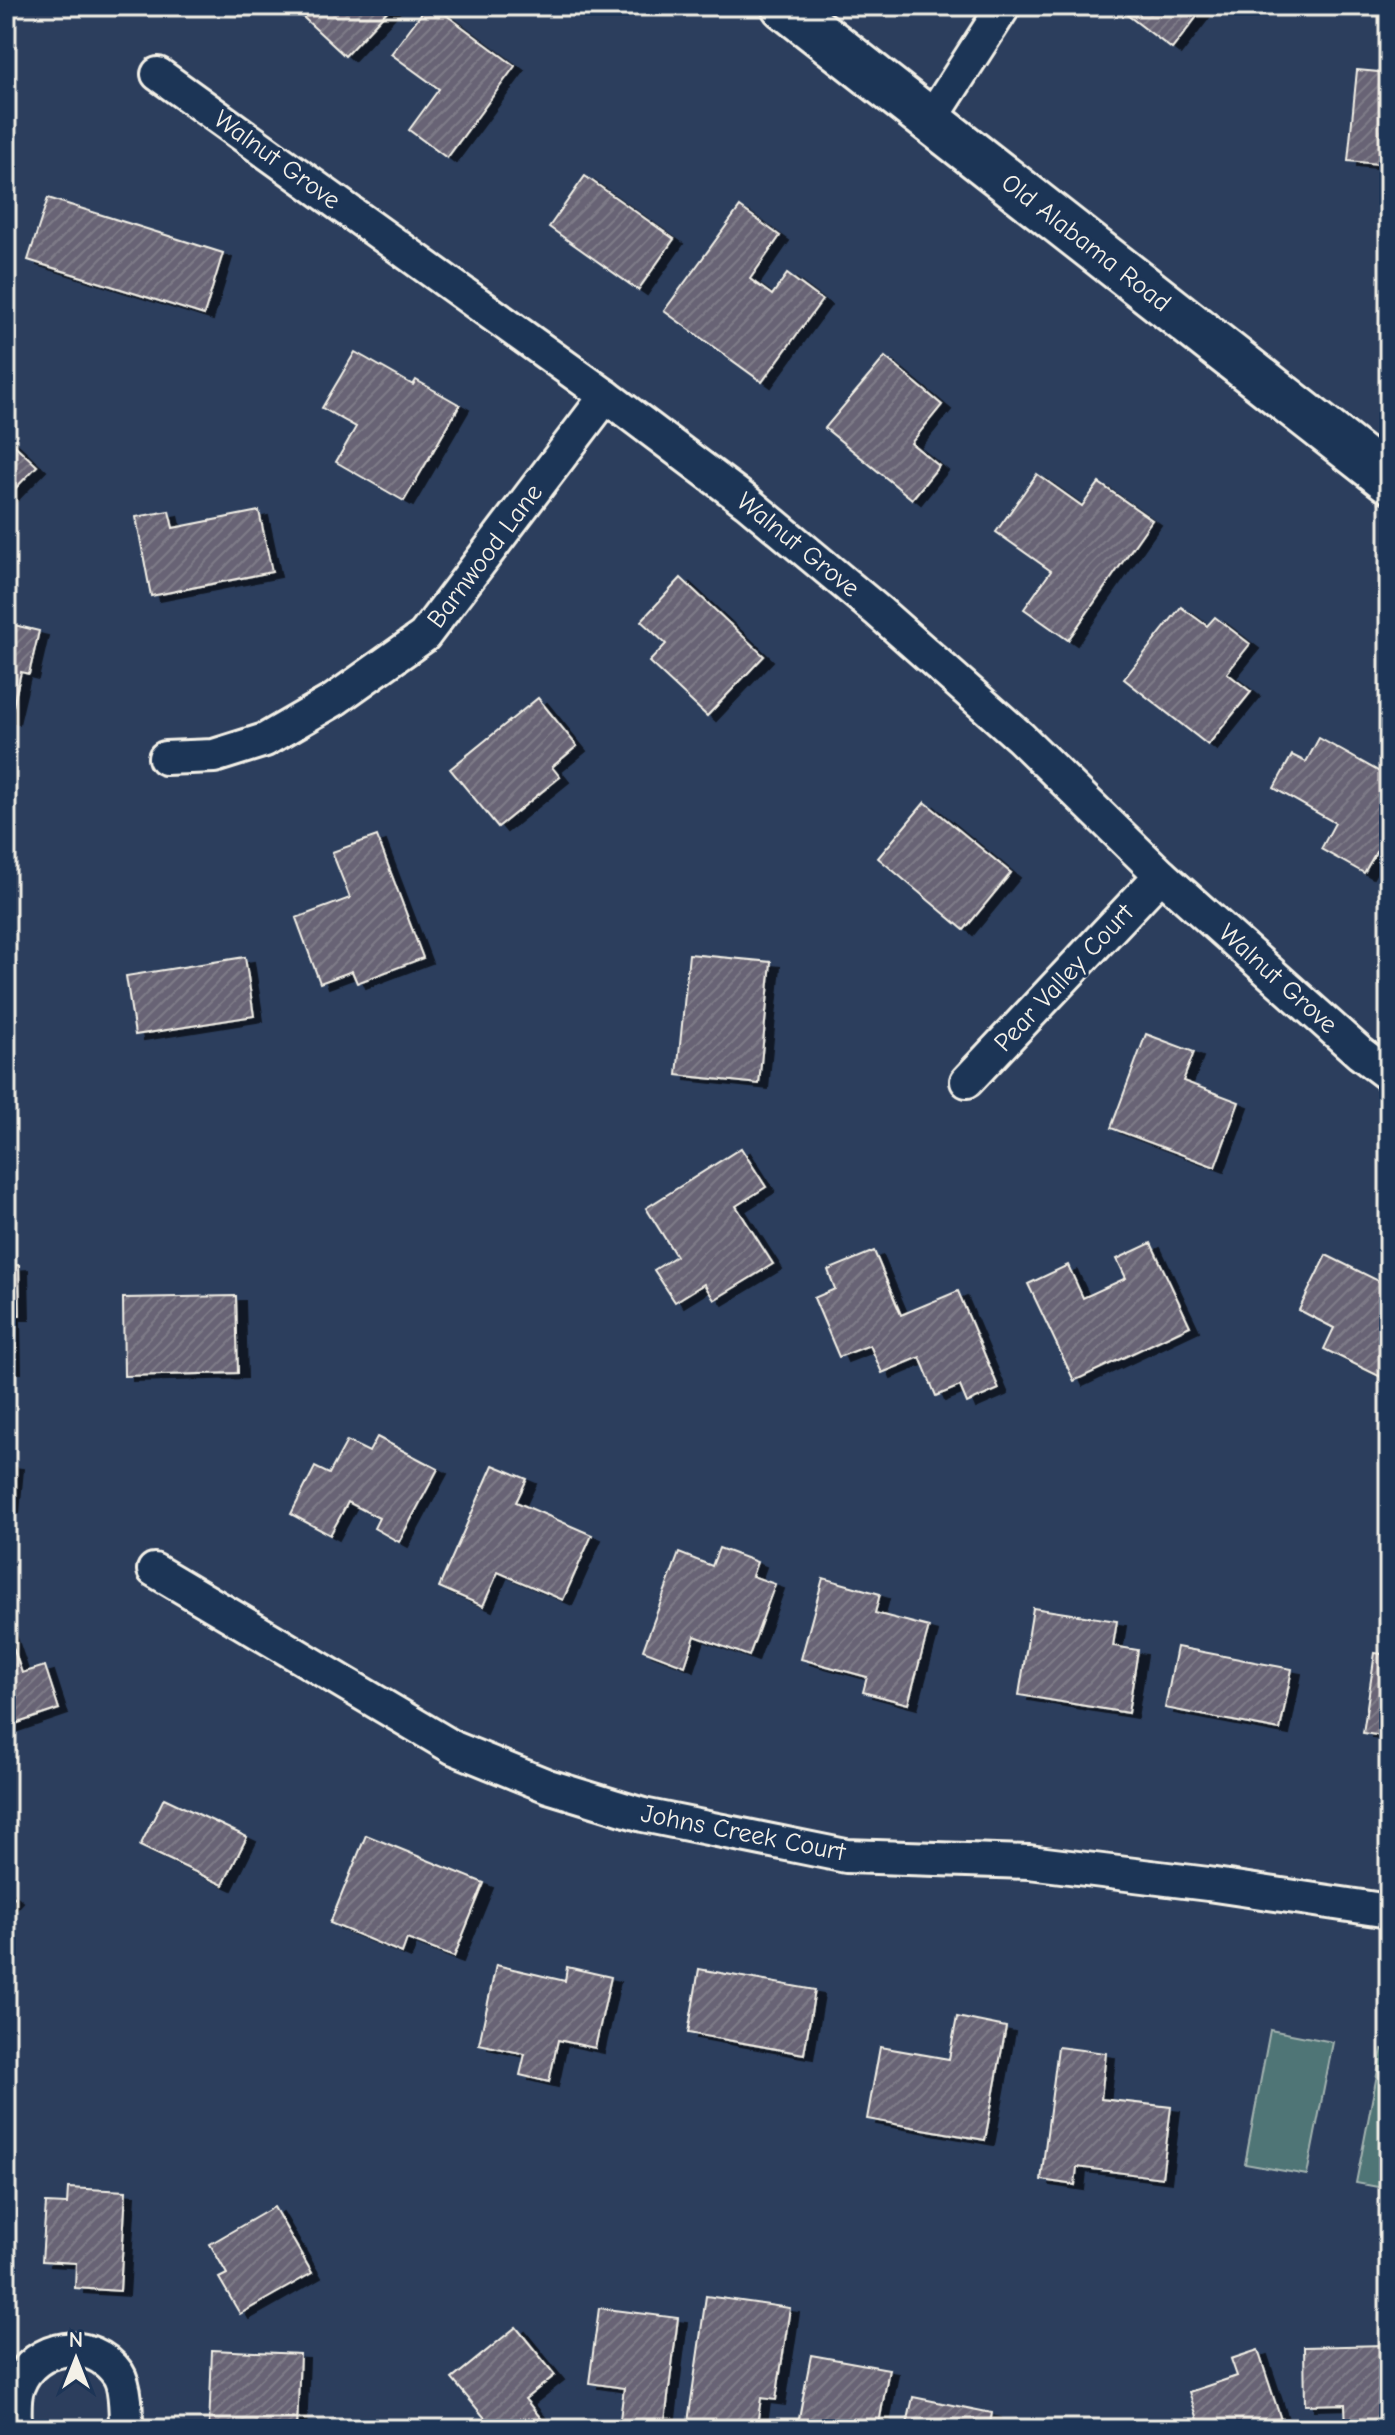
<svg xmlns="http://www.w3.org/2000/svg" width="1395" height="2435" font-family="'Comic Neue',sans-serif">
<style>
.pitch{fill:#4f7476;stroke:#a2b2af;stroke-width:2}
.building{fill:url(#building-hatch);stroke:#f4f1e8;stroke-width:2;filter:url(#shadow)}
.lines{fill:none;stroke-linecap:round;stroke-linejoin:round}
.minor-casing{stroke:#f4f1e8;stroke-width:38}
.secondary-casing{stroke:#f4f1e8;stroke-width:50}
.minor{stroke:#1d3557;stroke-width:32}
.secondary{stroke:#1d3557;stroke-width:44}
.labels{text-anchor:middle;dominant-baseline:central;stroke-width:6;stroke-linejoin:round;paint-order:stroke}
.street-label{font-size:26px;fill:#f4f1e8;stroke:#1d3557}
</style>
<defs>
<pattern id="building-hatch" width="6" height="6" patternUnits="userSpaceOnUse" patternTransform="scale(2)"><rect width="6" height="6" fill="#686474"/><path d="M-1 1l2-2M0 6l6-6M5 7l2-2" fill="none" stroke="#7e7b88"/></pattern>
<filter id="shadow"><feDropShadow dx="9" dy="5" stdDeviation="0" flood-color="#0009"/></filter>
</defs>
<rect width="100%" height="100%" fill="#2c3e5d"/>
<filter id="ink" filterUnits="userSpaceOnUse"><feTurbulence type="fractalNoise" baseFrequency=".0125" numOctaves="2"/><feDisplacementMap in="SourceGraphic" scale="16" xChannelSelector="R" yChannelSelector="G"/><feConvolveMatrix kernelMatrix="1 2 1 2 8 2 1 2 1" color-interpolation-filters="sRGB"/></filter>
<g filter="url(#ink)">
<!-- pitch -->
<g class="pitch">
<polygon points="1270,2030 1333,2042 1307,2175 1245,2164"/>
<polygon points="1382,2049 1389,2051 1389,2189 1356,2183"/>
</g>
<!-- building -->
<g class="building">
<polygon points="291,6 392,6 345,56"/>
<polygon points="427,6 434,6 515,66 447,158 409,130 439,89 391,54"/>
<polygon points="1132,6 1205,6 1172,49 1126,14"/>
<polygon points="1357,70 1389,73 1389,165 1348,161"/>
<polygon points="585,176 674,239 638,290 549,227"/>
<polygon points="48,198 223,253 204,315 28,260"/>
<polygon points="740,207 780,236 750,279 772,295 787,274 822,300 762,382 664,311"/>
<polygon points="355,352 413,385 416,380 460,405 404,501 336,462 356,427 322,408"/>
<polygon points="885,357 942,405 911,443 939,466 912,499 825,428"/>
<polygon points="6,437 37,466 6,498"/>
<polygon points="1037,474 1082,506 1099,483 1152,520 1068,640 1024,609 1051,571 996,532"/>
<polygon points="169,511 173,528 259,511 272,572 151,596 136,517"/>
<polygon points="681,578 764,656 707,716 649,662 666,644 641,621"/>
<polygon points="1181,607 1207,626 1215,617 1250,644 1227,673 1251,692 1208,745 1124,679"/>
<polygon points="6,623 39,631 29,674 21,672 10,719 6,718"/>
<polygon points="538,698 577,746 552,767 560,777 498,827 450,769"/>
<polygon points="1319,738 1380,772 1384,764 1389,767 1389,829 1364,873 1321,849 1335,823 1274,788 1292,755 1306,762"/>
<polygon points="925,802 1011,873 964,930 878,858"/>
<polygon points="377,836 423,958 357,983 352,971 320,983 296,918 350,898 332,852"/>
<polygon points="689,954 771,962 759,1084 677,1075"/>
<polygon points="245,957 254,1016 135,1035 126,976"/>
<polygon points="1146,1034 1194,1052 1183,1081 1239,1102 1215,1167 1111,1128"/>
<polygon points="741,1148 766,1187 736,1206 773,1264 714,1300 704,1284 675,1302 654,1270 676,1256 646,1208"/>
<polygon points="1151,1243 1190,1326 1074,1381 1028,1284 1068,1265 1083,1298 1126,1278 1117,1259"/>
<polygon points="874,1251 901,1315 958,1291 999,1389 967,1403 960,1386 936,1396 920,1357 882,1373 870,1345 839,1357 814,1298 835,1289 828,1270"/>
<polygon points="1326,1255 1389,1286 1389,1381 1324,1349 1334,1328 1299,1310"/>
<polygon points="19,1265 20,1315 11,1315 12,1368 6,1368 6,1266"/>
<polygon points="236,1296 238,1373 124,1376 123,1298"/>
<polygon points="377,1437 438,1469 399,1542 374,1528 379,1518 348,1502 330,1535 291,1514 315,1467 329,1474 347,1441 369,1452"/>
<polygon points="6,1463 14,1464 10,1508 6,1508"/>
<polygon points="493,1465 527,1479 516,1502 592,1535 563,1600 498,1572 483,1606 439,1587"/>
<polygon points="719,1548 757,1562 752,1576 775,1584 749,1656 695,1636 685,1666 643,1650 679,1553 712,1566"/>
<polygon points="823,1578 880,1594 875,1613 929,1627 908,1704 863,1692 867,1677 801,1659"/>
<polygon points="1033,1608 1117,1621 1113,1646 1138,1650 1128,1713 1019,1695"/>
<polygon points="6,1627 22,1673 45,1666 59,1709 6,1727"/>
<polygon points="1177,1647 1292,1669 1280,1730 1165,1708"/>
<polygon points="1375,1653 1389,1655 1389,1737 1363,1733"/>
<polygon points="164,1798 247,1837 223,1885 140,1846"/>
<polygon points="366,1835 484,1883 454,1957 407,1939 402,1953 330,1923"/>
<polygon points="6,1890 14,1897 6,1906"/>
<polygon points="496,1965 565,1981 567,1967 611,1977 595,2048 558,2040 549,2082 520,2075 525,2054 479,2044"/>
<polygon points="699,1969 815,1990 804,2054 688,2033"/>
<polygon points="957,2017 1006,2027 985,2140 867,2119 880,2047 949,2059"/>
<polygon points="1058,2047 1106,2053 1101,2099 1171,2107 1162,2178 1077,2167 1075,2185 1041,2180"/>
<polygon points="68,2188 126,2191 120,2291 75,2288 76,2263 42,2261 46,2203 67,2204"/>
<polygon points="274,2207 312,2273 240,2314 219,2278 227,2274 210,2244"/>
<polygon points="706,2296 790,2308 776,2400 761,2398 757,2425 732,2422 731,2429 687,2429"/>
<polygon points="599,2308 678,2318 664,2429 619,2427 624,2388 589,2383"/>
<polygon points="516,2327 555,2375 525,2399 544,2422 535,2429 494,2429 452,2379"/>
<polygon points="1385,2345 1388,2429 1346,2429 1345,2404 1305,2405 1304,2347"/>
<polygon points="212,2350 300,2354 297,2429 209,2429"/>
<polygon points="1258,2350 1284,2429 1201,2429 1189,2392 1237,2376 1231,2359"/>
<polygon points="811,2355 889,2369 878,2429 797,2429"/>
<polygon points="913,2397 992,2413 989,2429 906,2429"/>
</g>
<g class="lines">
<defs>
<g id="minor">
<polyline points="158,74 606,396 747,502 879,612 1020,737 1161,875 1360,1053 1389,1075"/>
<polyline points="930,121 1004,6"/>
<polyline points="165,758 214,756 265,740 334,700 424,636 606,396"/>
<polyline points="967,1081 1161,875"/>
<polyline points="154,1570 454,1748 548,1786 643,1815 846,1856 1029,1862 1208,1884 1389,1911"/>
<path d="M15,2429C15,2416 13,2398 18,2386C34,2344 92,2336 118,2374C126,2386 126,2414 126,2429"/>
</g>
<polyline id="secondary" points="784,6 1389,480"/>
</defs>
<!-- minor casing -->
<use href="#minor" class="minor-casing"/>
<!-- secondary casing -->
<use href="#secondary" class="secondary-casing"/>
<!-- minor -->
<use href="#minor" class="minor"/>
<!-- secondary -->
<use href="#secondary" class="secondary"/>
</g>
</g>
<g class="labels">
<!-- street labels -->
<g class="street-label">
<text transform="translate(277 160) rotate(36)">Walnut Grove</text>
<text transform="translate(1086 243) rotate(38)">Old Alabama Road</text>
<text transform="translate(798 545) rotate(39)">Walnut Grove</text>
<text transform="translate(485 556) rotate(-53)">Barnwood Lane</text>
<text transform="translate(1064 978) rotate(-47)">Pear Valley Court</text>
<text transform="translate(1278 979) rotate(42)">Walnut Grove</text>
<text transform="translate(743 1833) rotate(11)">Johns Creek Court</text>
</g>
</g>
<!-- margin -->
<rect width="1395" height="2435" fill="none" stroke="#1d3557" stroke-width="32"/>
<rect x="16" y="16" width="1363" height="2403" fill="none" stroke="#f4f1e8" stroke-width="3" filter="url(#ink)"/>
<!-- north arrow -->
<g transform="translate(76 2359)" stroke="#1d3557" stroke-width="6" paint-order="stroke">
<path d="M0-6L14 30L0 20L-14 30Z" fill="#f4f1e8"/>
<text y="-12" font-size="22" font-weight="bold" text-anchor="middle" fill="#f4f1e8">N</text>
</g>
</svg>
